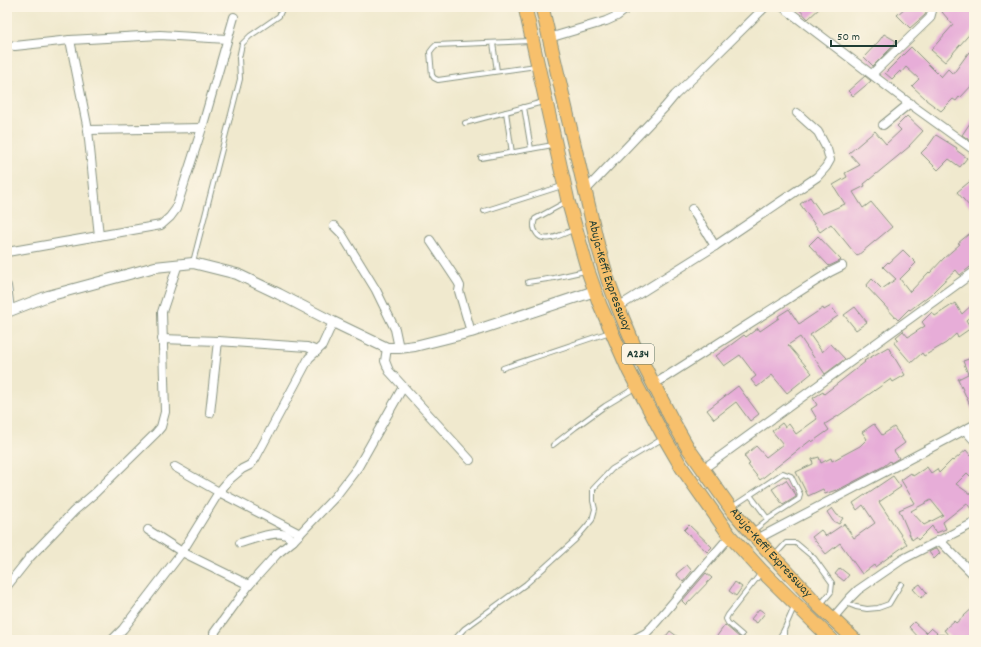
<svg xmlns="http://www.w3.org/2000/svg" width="981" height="647" font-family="Dekko,sans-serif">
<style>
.building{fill:#e7add8;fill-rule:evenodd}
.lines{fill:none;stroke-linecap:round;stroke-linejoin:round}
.service-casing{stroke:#889381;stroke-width:6}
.minor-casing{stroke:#889381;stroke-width:10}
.tertiary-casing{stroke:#889381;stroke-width:12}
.trunk-casing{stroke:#889381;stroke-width:15}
.service{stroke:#fff;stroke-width:4}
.minor{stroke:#fff;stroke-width:8}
.tertiary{stroke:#fff;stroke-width:10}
.trunk{stroke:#f7c06c;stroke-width:13}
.labels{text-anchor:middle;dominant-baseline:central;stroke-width:3;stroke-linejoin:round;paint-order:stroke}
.shield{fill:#fcf5e5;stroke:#617469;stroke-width:1}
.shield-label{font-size:12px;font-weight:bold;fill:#1f3d34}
.street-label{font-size:13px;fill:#1f3d34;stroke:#fcf5e5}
</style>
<rect width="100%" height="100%" fill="#fcf5e5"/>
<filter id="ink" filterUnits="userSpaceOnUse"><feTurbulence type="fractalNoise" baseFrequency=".025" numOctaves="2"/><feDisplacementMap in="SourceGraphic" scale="8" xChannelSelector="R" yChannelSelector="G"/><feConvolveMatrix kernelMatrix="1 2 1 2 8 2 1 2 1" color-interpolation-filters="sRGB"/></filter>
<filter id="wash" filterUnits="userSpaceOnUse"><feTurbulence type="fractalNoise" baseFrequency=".012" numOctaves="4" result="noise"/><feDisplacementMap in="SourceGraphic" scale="16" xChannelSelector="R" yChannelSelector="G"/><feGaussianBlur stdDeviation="0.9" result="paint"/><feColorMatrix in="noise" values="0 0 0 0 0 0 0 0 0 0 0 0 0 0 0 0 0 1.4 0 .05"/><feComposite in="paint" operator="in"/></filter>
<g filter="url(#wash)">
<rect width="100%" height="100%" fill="#f0e9ce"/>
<g id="blocks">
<!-- building -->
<g class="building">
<polygon points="797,7 821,7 808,19"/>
<polygon points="906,7 920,7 926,13 925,15 910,28 897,15"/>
<polygon points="948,7 974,7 974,29 945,62 931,50 953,25 942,12"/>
<polygon points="884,34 896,41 892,47 873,66 864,57 879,41"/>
<polygon points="911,47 941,77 948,69 953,74 969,52 974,56 974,83 960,98 959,97 956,101 953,99 941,111 926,100 926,99 912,86 919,79 906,67 901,73 900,71 892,79 885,73"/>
<polygon points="865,76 871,81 853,96 848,91"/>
<polygon points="907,116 923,131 909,146 910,146 898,156 864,184 865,186 853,192 863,208 871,202 892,227 857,256 831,224 820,232 800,204 810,197 822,214 845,204 833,185 847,177 845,173 860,165 849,153 875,131 886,144 901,130 897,126"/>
<polygon points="974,117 974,143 962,135"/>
<polygon points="936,135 957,148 956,150 967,158 960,167 949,159 938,170 921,153 929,145"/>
<polygon points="974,178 974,204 970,207 957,192"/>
<polygon points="974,230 974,264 960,275 956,270 942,283 931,294 910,310 909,309 898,320 866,286 872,279 882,289 896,279 883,267 888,262 889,263 903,250 916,263 900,279 910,292 929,272 930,273 944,258 960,244 958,243"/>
<polygon points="818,236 841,260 840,261 829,266 809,245"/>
<polygon points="955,303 962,314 974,303 974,313 966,320 971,328 958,337 956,334 946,343 924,356 922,353 911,363 894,343 899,340 896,337 903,331 908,337 925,326 922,322 932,312 935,316"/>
<polygon points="831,306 838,316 810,335 822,352 831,344 845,359 825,374 800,337 788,345 812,373 787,393 772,375 757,387 751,380 756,376 740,355 724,366 716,356 744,335 746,337 758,328 760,331 779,318 778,316 789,309 799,324 823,308 824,310"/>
<polygon points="855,307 867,322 856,330 844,315"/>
<polygon points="888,347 905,375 893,382 891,379 838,416 825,424 829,430 812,442 811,440 760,480 748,465 750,464 744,456 756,446 766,457 783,444 772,431 782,423 785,427 789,424 796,434 817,419 811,409 817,405 813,398 823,392 824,394 865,362 864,361"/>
<polygon points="974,357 974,414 958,379 968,374 963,361"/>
<polygon points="738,386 759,414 750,421 736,402 714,419 707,410"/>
<polygon points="874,424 882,435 894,427 905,443 894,451 899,458 891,463 890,461 884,466 836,491 836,490 825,494 823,489 808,496 796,472 813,464 812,459 819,457 821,463 831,458 832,461 860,446 867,439 862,432"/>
<path d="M966,450L971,456L974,453V472L970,476L967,473L956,484L970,494L974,490V514L967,503L943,522L946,529L936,533L932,526L918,540L916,537L912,540L899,510L915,503L901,480L911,473L913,476L927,467L931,473L937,469L939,473L952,460L953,461ZM931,500L943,515L924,525L911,511Z"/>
<polygon points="893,476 901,487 879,502 907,544 875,567 874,565 862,574 840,543 826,554 812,537 821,530 826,536 844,524 854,538 875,523 863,505 857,510 853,503"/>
<polygon points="786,480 796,495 796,497 783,505 772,489"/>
<polygon points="832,508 837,515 843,518 839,524 833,521 827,512"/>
<polygon points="689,525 712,547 707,552 684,530"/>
<polygon points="937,548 940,553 934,559 929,552"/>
<polygon points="687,565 692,571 683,582 676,574"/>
<polygon points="840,568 849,575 844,581 835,574"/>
<polygon points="706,573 712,578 686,605 682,601"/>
<polygon points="735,582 742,587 736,596 729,591"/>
<polygon points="920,584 927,593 921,598 913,589"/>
<polygon points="974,607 974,634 967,640 952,640 944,630 946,629 946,628 954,621 956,623"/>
<polygon points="759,609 765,613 757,623 751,619"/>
<polygon points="914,622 926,633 931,628 937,633 935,635 929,638 928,640 919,640 920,639 909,627"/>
<polygon points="725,625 740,638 744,638 746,640 714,640"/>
<polygon points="670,631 682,640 663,640"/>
</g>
</g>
</g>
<g filter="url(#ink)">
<use href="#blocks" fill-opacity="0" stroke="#889381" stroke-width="1"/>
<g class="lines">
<defs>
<g id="service">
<polyline points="530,41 436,45 433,48 430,52 432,75 434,78 438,80 536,66"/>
<polyline points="493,43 497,71"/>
<polyline points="524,107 531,149"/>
<polyline points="506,112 512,153"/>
<polyline points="465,123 543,102"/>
<polyline points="481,158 553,145"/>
<path d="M566,202L535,219C533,225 533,229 537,234C544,245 565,233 575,229"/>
<polyline points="484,211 562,186"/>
<polyline points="193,262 240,79 239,58 242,44 250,36 279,16 283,7"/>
<polyline points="528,282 554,278 585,271"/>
<polyline points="503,368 610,332"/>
<polyline points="553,445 576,427 605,406 635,388"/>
<polyline points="750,495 783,473 791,476 800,494 799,499 768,519"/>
<polyline points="732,507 750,495 768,519 753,531"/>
<polyline points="775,555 786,543 796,543 814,558 832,583 831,592 821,604"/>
<polyline points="846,603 856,607 867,609 878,608 889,604 901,584"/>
<polyline points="742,635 728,623 726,619 728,615 761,573"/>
<polyline points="454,640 464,629 526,584 575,540 592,520 595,509 593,501 593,489 612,469 662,439"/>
<polyline points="778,640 784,630"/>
<polyline points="784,640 784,630 794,607"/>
<polyline points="931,640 939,637 943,637 946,640"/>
</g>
<g id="minor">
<polyline points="783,7 913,106 974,150"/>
<polyline points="549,38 606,21 617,16 629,7"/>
<polyline points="70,40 88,130 99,236"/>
<polyline points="7,45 15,46 70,40 160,35 227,39"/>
<polyline points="872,74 930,18 932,11 931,7"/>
<polyline points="883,125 910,103"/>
<polyline points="88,130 202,128"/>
<polyline points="585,191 665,107 675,95 696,75 765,7"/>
<polyline points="692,209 715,246"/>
<polyline points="334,226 341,233 376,290 395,329 399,348"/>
<polyline points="430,240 458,282 460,286 459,291 471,332"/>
<polyline points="7,252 161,225 170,217 176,209 202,128 234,17"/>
<polyline points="7,286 10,310"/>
<polyline points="618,307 715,246 817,177 826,167 830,160 827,149 818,132 797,113"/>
<polyline points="162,339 218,341 307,347 317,351"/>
<polyline points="387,348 385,361 389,371 470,460"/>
<polyline points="653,385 830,272 842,266"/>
<polyline points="210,413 218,341"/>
<polyline points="965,430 974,440"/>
<polyline points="175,467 219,492 300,534"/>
<polyline points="703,469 974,272"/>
<polyline points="148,530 182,552 249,585"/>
<polyline points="757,539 974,425"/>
<polyline points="939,540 974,575"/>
<path d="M240,543C252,540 275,530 286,535C288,536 291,539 293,541"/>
<polyline points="7,586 30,557 74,511 95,493 156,433 161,427 165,412 162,312 178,264"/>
<polyline points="832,619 850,598 858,590 903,559 974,523"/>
<polyline points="112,640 123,629 182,552 219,492 230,479 242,469 250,465 255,459 309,358 322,346 333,322"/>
<polyline points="219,640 217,639 214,633 249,585 277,554 293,541 335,497 358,467 403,387"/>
<polyline points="633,640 646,633 652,627 730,536"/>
</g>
<polyline id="tertiary" points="7,312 48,296 155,267 193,263 237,274 279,294 333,322 387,348 399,348 415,346 471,332 595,291"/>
<g id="trunk">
<polyline points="525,7 568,201 588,271 600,305 629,371 664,437 682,468 730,536 761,570 832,640"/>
<path id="s1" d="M542,7L598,246L608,280L618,307L636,350L671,418L688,448L732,510L757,539L819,606L855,640"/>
</g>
</defs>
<!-- service casing -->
<use href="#service" class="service-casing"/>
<!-- minor casing -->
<use href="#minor" class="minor-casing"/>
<!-- tertiary casing -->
<use href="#tertiary" class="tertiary-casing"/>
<!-- trunk casing -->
<use href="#trunk" class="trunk-casing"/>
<!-- service -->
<use href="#service" class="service"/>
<!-- minor -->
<use href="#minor" class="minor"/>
<!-- tertiary -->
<use href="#tertiary" class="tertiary"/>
<!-- trunk -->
<use href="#trunk" class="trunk"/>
</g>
</g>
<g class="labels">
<!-- shield labels -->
<rect class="shield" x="622" y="344" width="32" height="20" rx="3"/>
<g class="shield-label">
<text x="638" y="354">A234</text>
</g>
<!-- street labels -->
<g class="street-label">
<text stroke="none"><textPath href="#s1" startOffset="277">Abuja-Keffi Expressway</textPath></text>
<text stroke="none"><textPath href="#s1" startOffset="601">Abuja-Keffi Expressway</textPath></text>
</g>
</g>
<!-- margin -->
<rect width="981" height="647" fill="none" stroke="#fcf5e5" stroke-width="24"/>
<!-- scale -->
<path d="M831 40v6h65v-6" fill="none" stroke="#1f3d34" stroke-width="2"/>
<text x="837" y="40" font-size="12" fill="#1f3d34" stroke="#fcf5e5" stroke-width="3" paint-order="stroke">50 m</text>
</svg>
